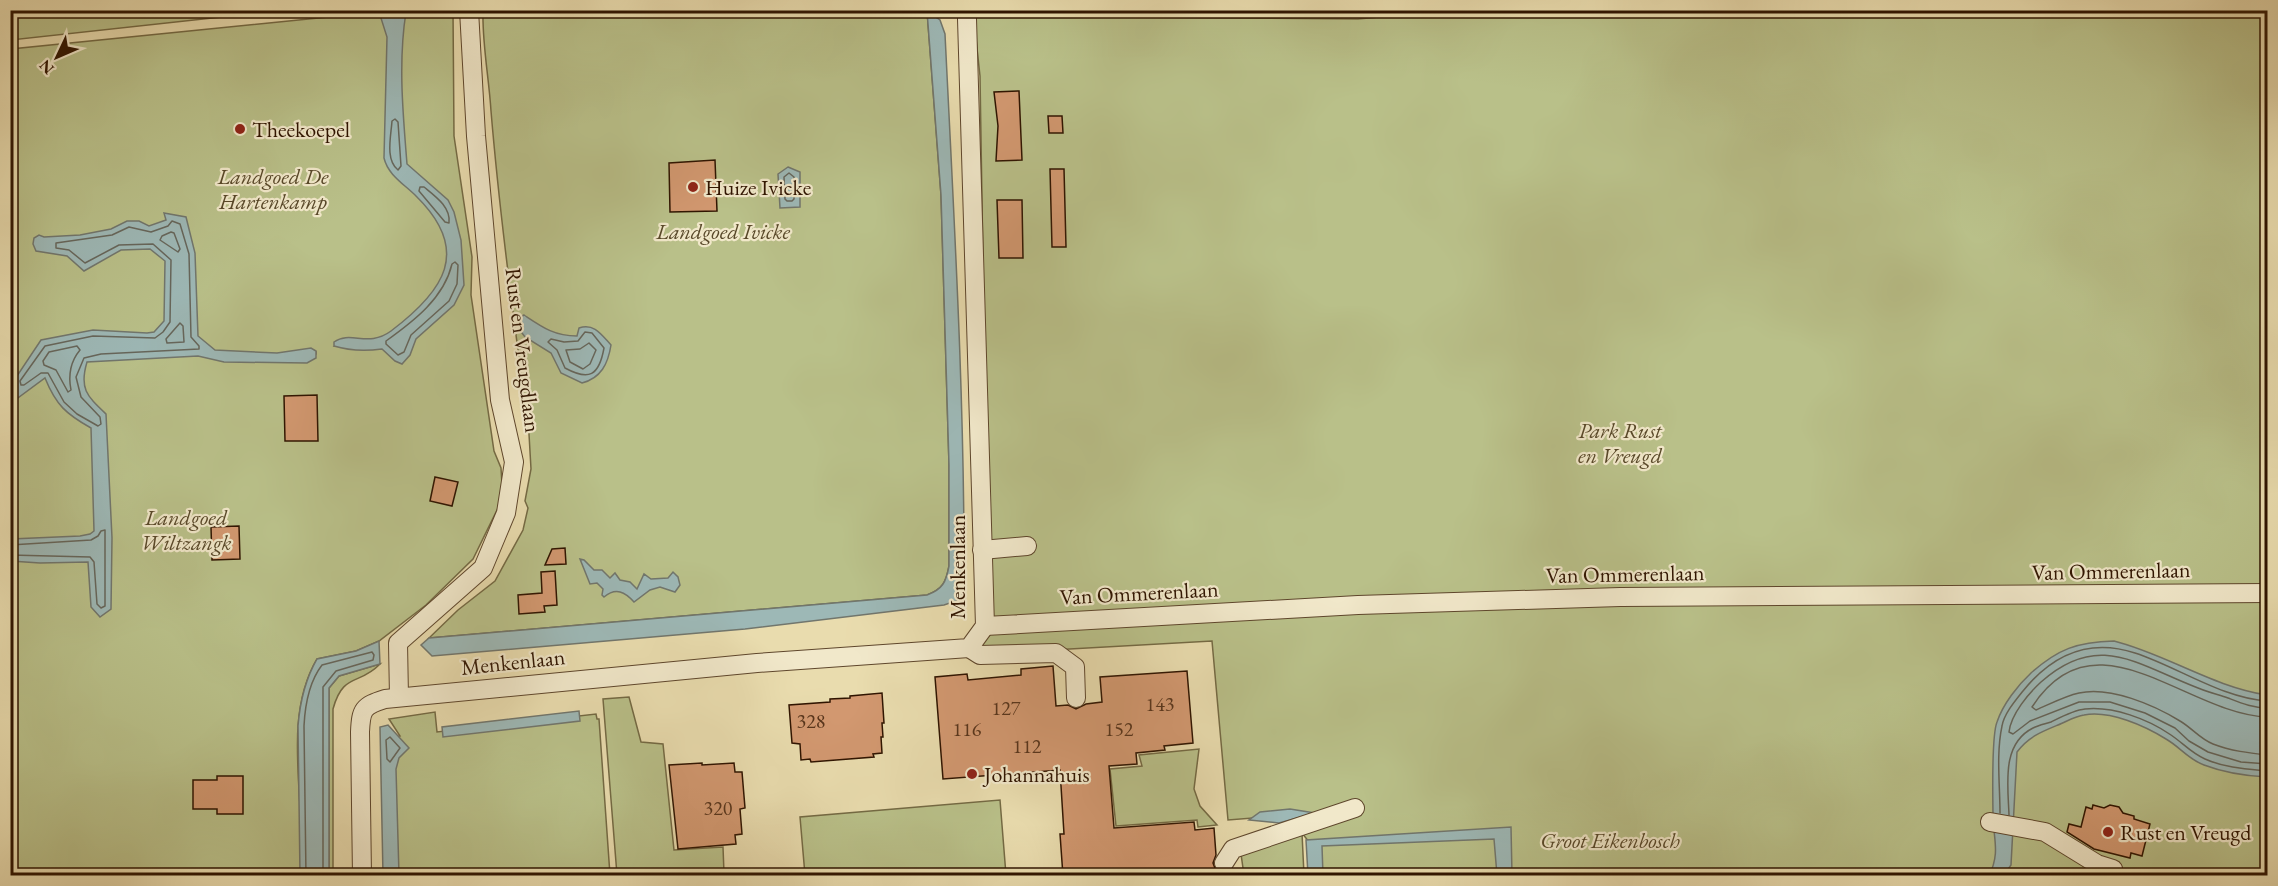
<svg xmlns="http://www.w3.org/2000/svg" width="2278" height="886" font-family="'EB Garamond',serif">
<style>
.green{fill:#b9c089;stroke:#746a44;stroke-width:1.5;fill-rule:evenodd}
.water{fill:#9db8b6;stroke:#71766d;stroke-width:1.5}
.lines{fill:none;stroke-linecap:round;stroke-linejoin:round}
.shore{stroke:#66665b;stroke-width:1.5}
.building{fill:#d29870;stroke:#2f1400;stroke-width:1.5}
.minor-casing{stroke:#5e462c;stroke-width:20}
.minor{stroke:#f1e8ca;stroke-width:18}
.poi-dot{fill:#8f2418;stroke:#f1e8ca;stroke-width:2}
.labels{text-anchor:middle;dominant-baseline:central;stroke-width:4.5;stroke-linejoin:round;paint-order:stroke}
.number-label{font-size:20px;fill:#58351c}
.poi-label{font-size:22px;fill:#2f1400;stroke:#f1e8ca;text-anchor:start}
.park-label{font-size:22px;font-style:italic;fill:#584829;stroke:#f1e8ca}
.street-label{font-size:22px;fill:#2f1400;stroke:#f1e8ca}
</style>
<rect width="100%" height="100%" fill="#e9dcae"/>
<filter id="stains"><feTurbulence type="fractalNoise" baseFrequency=".00333" numOctaves="4"/><feColorMatrix values="0 0 0 0 .2 0 0 0 0 .09 0 0 0 0 .02 0 0 0 .5 -.17"/></filter>
<radialGradient id="worn" r=".72"><stop offset=".6" stop-color="#630" stop-opacity="0"/><stop offset="1" stop-color="#630" stop-opacity=".3"/></radialGradient>
<!-- green -->
<g class="green">
<polygon points="86,10 276,10 276,11 11,40 11,18"/>
<polygon points="1455,10 2267,11 2267,875 1315,876 1313,847 1302,833 1304,875 1244,875 1241,854 1300,830 1289,815 1228,820 1212,641 980,654 979,637 989,636 980,76 973,11 1086,11 1098,17 1358,19"/>
<path d="M388,11H453L454,136L472,257L471,295L494,451L501,468L502,485L498,508L473,559L426,605L379,641L356,651L317,659C288,708 299,771 301,825L306,826L304,875H11V394L79,348L198,347L220,358L309,357L316,354V352L309,354H216L195,341L80,343L11,390V49ZM445,291L455,293L401,344L335,346L339,343H373L396,337Z"/>
<path d="M483,11H927L941,195L949,465V566C946,582 943,589 927,595L429,638L458,610L495,581L523,530L528,508L525,501L531,469L529,434C515,327 500,219 491,111C489,78 482,43 483,11Z"/>
<path d="M380,664C359,686 343,672 333,709V876L329,875V688L339,676Z"/>
<polygon points="629,697 641,742 663,744 674,850 723,847 724,873 699,876 617,875 603,699"/>
<polygon points="435,712 437,732 596,714 597,719 599,719 610,875 389,875 384,739 400,736 389,719"/>
<polygon points="1199,749 1194,789 1200,806 1217,825 1198,827 1197,820 1116,826 1110,769 1142,766 1139,755"/>
<polygon points="1000,800 1006,875 805,875 800,817"/>
</g>
<!-- water -->
<g class="water">
<path d="M927,11L940,20L945,34C954,219 965,404 964,590L959,600L944,605L745,629L432,656L421,645L429,638L927,595C943,589 946,582 949,566V465L941,195Z"/>
<path d="M406,12C398,62 403,114 407,164L448,200L454,212L461,240L464,285L454,305L416,339L410,355L402,364L395,361L382,349C366,351 350,351 334,346V342C351,330 368,348 391,331C444,291 472,251 416,196C404,184 388,175 384,158L387,37L380,15Z"/>
<polygon points="788,167 800,172 800,207 780,208 778,174"/>
<path d="M164,213L186,217L195,253L198,336L215,350L277,353L311,348L316,351V358L307,363L224,362L198,356L87,362C79,389 87,396 106,414L112,538L111,609L100,617L91,607L88,562L40,563L11,561V539L80,536L90,534L94,531L91,428C66,414 56,405 45,378L11,403V382L17,376L41,340L93,330L147,333L154,332L164,321L165,261L150,249L121,250L84,271L67,256L36,251L33,244L34,238L39,235L44,237L80,235L111,229L127,221H139L149,226L166,220Z"/>
<path d="M524,315C542,327 554,336 577,336L579,328C594,323 601,334 611,345C608,364 601,378 582,383L561,373L551,353L525,337L519,329L517,319Z"/>
<path d="M580,559L584,560L594,570H602L610,578L615,573L620,580L630,582L637,589L644,574L651,579L668,578L673,572L678,577L680,585L675,592L660,587L650,590L634,602C625,592 616,587 604,597L602,595L603,589L597,583L590,584Z"/>
<path d="M379,641L380,664L339,676L329,688V875H300L298,726C300,702 305,680 317,659L356,651Z"/>
<path d="M2114,641C2166,654 2213,687 2267,695V777C2246,776 2225,773 2204,765C2188,759 2180,747 2166,739C2145,726 2110,710 2084,715C2075,716 2066,722 2058,725C2041,732 2028,737 2017,752L2011,865L2004,875L1989,876C2000,853 1994,841 1993,818C1993,798 1991,737 1997,722C2003,704 2018,685 2031,673C2058,649 2077,642 2114,641Z"/>
<polygon points="579,711 580,721 443,737 442,727"/>
<polygon points="388,725 409,748 399,758 396,769 399,875 383,875 380,727"/>
<polygon points="1290,809 1315,813 1279,823 1249,820 1260,812"/>
<polygon points="1511,827 1512,875 1497,875 1494,839 1322,846 1323,875 1308,875 1306,840"/>
</g>
<g class="lines">
<!-- shore -->
<g class="shore">
<path d="M395,119L398,122L401,166L398,170C385,160 391,136 392,121Z"/>
<polygon points="789,173 794,177 794,199 792,201 787,201 785,199 784,177"/>
<path d="M420,187H424C435,196 451,207 449,223L445,222L419,191Z"/>
<polygon points="172,221 180,224 189,254 191,337 199,346 199,349 101,354 84,358 76,377 81,397 100,417 101,424 98,426 77,414 64,402 48,373 41,373 24,385 21,385 20,381 45,346 93,336 155,338 163,332 170,322 171,260 153,244 119,245 85,263 69,250 56,248 56,243 112,235 129,227 151,232 168,226"/>
<polygon points="171,232 174,233 180,249 178,252 160,240 162,236"/>
<path d="M455,262L458,265L457,284L449,301L411,335L404,352L398,355L386,344V341C414,321 444,298 452,264Z"/>
<polygon points="180,323 183,326 184,342 167,343 166,339"/>
<path d="M585,332L592,333L604,348C599,376 589,381 565,368L557,350L548,342L551,339L564,342L578,341Z"/>
<polygon points="589,343 596,350 590,364 583,369 570,362 566,350 580,349"/>
<path d="M77,346L80,350C70,362 68,375 71,390L68,392L56,370L44,365L43,361L49,352Z"/>
<polyline points="10,545 91,540 98,536 101,531 105,530 105,606 101,608 97,604 94,562 90,557 10,555"/>
<path d="M2268,708C2253,708 2241,703 2228,698C2216,694 2204,691 2193,686C2135,663 2097,632 2041,682C2029,693 2011,714 2009,732L2013,734L2030,721L2079,702H2110L2145,713L2175,728L2189,741L2208,752L2241,762L2268,764"/>
<path d="M2268,717C2187,715 2096,608 2032,707L2036,710C2050,704 2065,696 2079,693C2110,686 2154,705 2180,721C2192,728 2200,739 2213,744C2231,751 2249,753 2268,755"/>
<polygon points="390,737 400,748 390,762 387,759 386,740"/>
<path d="M2000,813C2000,785 1996,754 2002,726C2004,714 2015,701 2023,691C2052,655 2089,638 2135,653C2176,666 2223,699 2268,701"/>
<path d="M2009,815C2008,785 2001,744 2033,728C2039,725 2045,724 2051,722C2061,717 2074,710 2085,709C2113,706 2148,719 2171,735C2183,743 2191,753 2205,759C2225,768 2246,769 2268,771"/>
<path d="M306,876L304,726C305,705 309,682 322,665L372,652L374,655L373,660L336,671L323,687V876"/>
</g>
</g>
<!-- building -->
<g class="building">
<polygon points="1019,91 1022,160 996,161 998,126 994,92"/>
<polygon points="1048,116 1062,116 1063,133 1049,133"/>
<polygon points="715,160 717,211 670,212 669,163"/>
<polygon points="1050,169 1064,169 1066,247 1052,247"/>
<polygon points="997,200 1022,200 1023,258 999,258"/>
<polygon points="317,395 318,441 285,441 284,396"/>
<polygon points="435,477 458,482 452,506 430,501"/>
<polygon points="239,526 240,559 212,560 211,527"/>
<polygon points="565,548 566,564 545,565 552,549"/>
<polygon points="555,571 557,605 544,606 545,612 519,614 518,595 542,593 541,572"/>
<polygon points="1053,666 1056,706 1068,705 1076,709 1086,704 1102,702 1100,677 1187,671 1193,743 1164,746 1165,750 1136,753 1137,764 1109,766 1114,828 1194,822 1195,830 1214,828 1216,855 1213,863 1218,876 1063,876 1060,834 1064,834 1060,770 943,779 935,677 967,674 968,680 1021,675 1021,669"/>
<polygon points="882,693 884,723 882,723 883,737 881,737 882,753 873,754 874,757 811,762 810,759 801,760 800,744 792,743 789,705 830,702 830,699 850,698 850,696"/>
<polygon points="702,763 702,765 734,763 735,772 742,772 745,808 740,809 742,834 735,835 736,844 678,849 669,765"/>
<polygon points="217,776 243,776 243,814 217,814 217,809 193,809 193,780 217,780"/>
<polygon points="2093,805 2104,808 2110,805 2119,807 2123,813 2134,816 2134,819 2150,824 2142,856 2131,853 2130,858 2094,849 2067,832 2069,824 2081,827 2086,807 2092,809"/>
</g>
<g class="lines">
<defs>
<g id="minor">
<polyline points="982,550 1027,546"/>
<polyline points="985,626 1358,605 1620,597 2268,593"/>
<polyline points="969,648 980,655 1056,653 1075,667 1076,698"/>
<polyline points="399,697 398,643 483,568 506,513 514,462 500,400 476,136 469,10"/>
<polyline points="1990,822 2045,832 2097,864 2113,869"/>
<polyline points="1224,863 1233,849 1355,808"/>
<path d="M362,876L360,732C361,709 363,706 385,699L757,663L969,648L985,626L967,19"/>
</g>
</defs>
<!-- minor casing -->
<use href="#minor" class="minor-casing"/>
<!-- minor -->
<use href="#minor" class="minor"/>
</g>
<!-- markers -->
<g class="poi-dot">
<circle cx="240" cy="129" r="6"/>
<circle cx="693" cy="187" r="6"/>
<circle cx="972" cy="774" r="6"/>
<circle cx="2108" cy="832" r="6"/>
</g>
<g class="labels">
<!-- number labels -->
<g class="number-label">
<text x="1160" y="704">143</text>
<text x="1006" y="708">127</text>
<text x="811" y="721">328</text>
<text x="967" y="729">116</text>
<text x="1119" y="729">152</text>
<text x="1027" y="746">112</text>
<text x="718" y="808">320</text>
</g>
<!-- poi labels -->
<g class="poi-label">
<text x="252" y="129">Theekoepel</text>
<text x="705" y="187">Huize Ivicke</text>
<text x="984" y="774">Johannahuis</text>
<text x="2120" y="832">Rust en Vreugd</text>
</g>
<!-- park labels -->
<g class="park-label">
<text x="273" y="176">Landgoed De<tspan x="273" dy="25">Hartenkamp</tspan></text>
<text x="723" y="231">Landgoed Ivicke</text>
<text x="1620" y="430">Park Rust<tspan x="1620" dy="25">en Vreugd</tspan></text>
<text x="186" y="517">Landgoed<tspan x="186" dy="25">Wiltzangk</tspan></text>
<text x="1610" y="840">Groot Eikenbosch</text>
</g>
<!-- street labels -->
<g class="street-label">
<text transform="translate(523 350) rotate(83)">Rust en Vreugdlaan</text>
<text transform="translate(957 567) rotate(-90)">Menkenlaan</text>
<text transform="translate(2111 571) rotate(-1)">Van Ommerenlaan</text>
<text transform="translate(1625 574) rotate(-1)">Van Ommerenlaan</text>
<text transform="translate(1139 593) rotate(-3)">Van Ommerenlaan</text>
<text transform="translate(513 662) rotate(-6)">Menkenlaan</text>
</g>
</g>
<!-- margin -->
<rect width="2278" height="886" fill="none" stroke="#e9dcae" stroke-width="36"/>
<rect x="12" y="12" width="2254" height="862" fill="none" stroke="#2f1400" stroke-width="3"/>
<rect x="18" y="18" width="2242" height="850" fill="none" stroke="#2f1400" stroke-width="1.5"/>
<!-- north arrow -->
<g transform="translate(57 57) rotate(226)" stroke="#f1e8ca" stroke-width="4.5" paint-order="stroke">
<path d="M0-4.5L10 22L0 15L-10 22Z" fill="#2f1400"/>
<text y="-9" font-size="16" font-weight="bold" text-anchor="middle" fill="#2f1400">N</text>
</g>
<rect width="100%" height="100%" filter="url(#stains)"/>
<rect width="100%" height="100%" fill="url(#worn)"/>
</svg>
